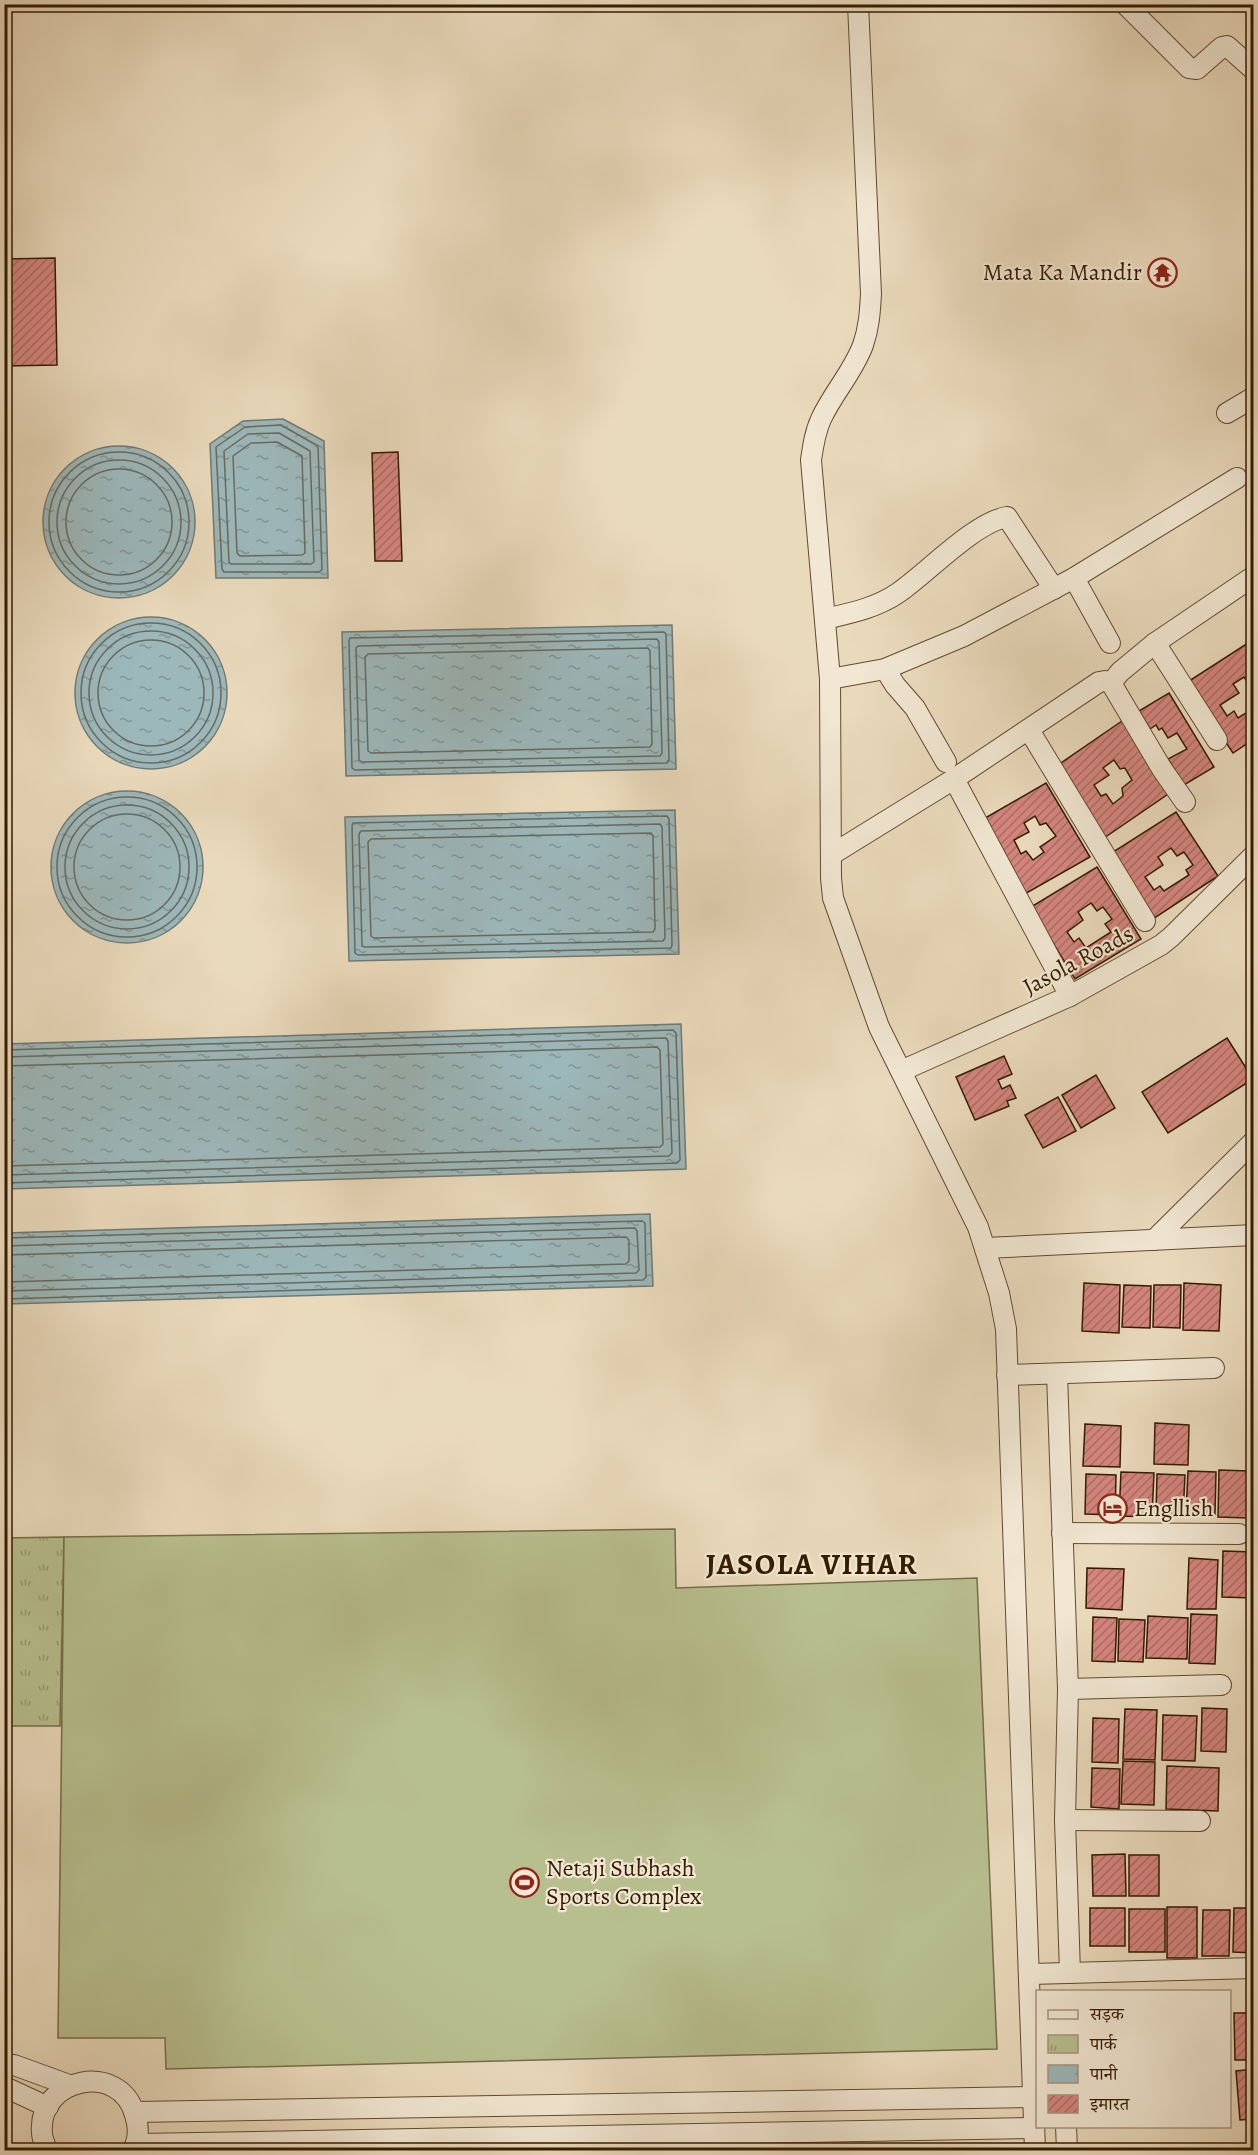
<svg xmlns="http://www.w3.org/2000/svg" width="1258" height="2155" font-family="Alegreya,'Noto Serif Devanagari',serif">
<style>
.park{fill:url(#park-tufts);stroke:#766d48;stroke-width:1.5}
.pitch{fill:#b8bf8f;stroke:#766d48;stroke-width:1.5}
.water{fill:url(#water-ripples);stroke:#727970;stroke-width:1.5}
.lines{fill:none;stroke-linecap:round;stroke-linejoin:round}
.shore{stroke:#686a5e;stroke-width:1.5}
.building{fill:url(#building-hatch);stroke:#331b00;stroke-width:1.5;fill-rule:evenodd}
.minor-casing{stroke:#614b2f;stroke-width:22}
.minor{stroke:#f1e7d3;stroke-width:20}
.labels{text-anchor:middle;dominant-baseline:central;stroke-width:4.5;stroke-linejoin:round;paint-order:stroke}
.poi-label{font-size:24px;fill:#331b00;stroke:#f1e7d3;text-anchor:start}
.street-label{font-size:24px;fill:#331b00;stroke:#f1e7d3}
.district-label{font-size:30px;font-weight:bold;letter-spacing:1.5px;fill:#331b00;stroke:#f1e7d3}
</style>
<defs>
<pattern id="park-tufts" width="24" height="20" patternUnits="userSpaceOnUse" patternTransform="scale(1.5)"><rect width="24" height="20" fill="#b8bf8f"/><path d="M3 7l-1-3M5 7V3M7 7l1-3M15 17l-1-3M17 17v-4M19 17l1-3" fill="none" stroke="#969a72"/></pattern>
<pattern id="water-ripples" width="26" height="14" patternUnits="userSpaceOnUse" patternTransform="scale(1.5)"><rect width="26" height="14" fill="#9cb8bb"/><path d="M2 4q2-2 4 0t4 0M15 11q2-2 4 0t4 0" fill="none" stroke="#809596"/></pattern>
<pattern id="building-hatch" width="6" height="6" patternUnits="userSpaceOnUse" patternTransform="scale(1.5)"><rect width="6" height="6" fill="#d4857e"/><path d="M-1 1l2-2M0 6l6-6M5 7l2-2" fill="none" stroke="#ad6c65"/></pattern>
</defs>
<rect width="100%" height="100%" fill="#eadabc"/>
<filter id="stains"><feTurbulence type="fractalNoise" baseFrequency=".00333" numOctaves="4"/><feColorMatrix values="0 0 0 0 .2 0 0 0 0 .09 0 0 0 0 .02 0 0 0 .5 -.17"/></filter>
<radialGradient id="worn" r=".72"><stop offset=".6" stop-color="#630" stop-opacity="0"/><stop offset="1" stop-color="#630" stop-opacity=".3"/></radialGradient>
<!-- park -->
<polygon class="park" points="64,1537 60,1726 5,1726 4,1538"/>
<!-- pitch -->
<polygon class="pitch" points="675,1529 676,1588 977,1578 997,2049 166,2069 165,2038 58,2038 64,1537"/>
<!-- water -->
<g class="water">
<polygon points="283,419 324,441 328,578 216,578 210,444 243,421"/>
<circle cx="119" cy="522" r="76"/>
<circle cx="151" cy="693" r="76"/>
<polygon points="672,625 676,769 346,776 342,632"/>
<circle cx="127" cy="867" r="76"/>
<polygon points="675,810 679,954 349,961 345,817"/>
<polygon points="681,1024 686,1169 5,1189 5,1044"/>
<polygon points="650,1214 653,1286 5,1304 5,1233"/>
</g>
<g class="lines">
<!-- shore -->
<g class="shore">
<polygon points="281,425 318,446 322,570 319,572 224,572 222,569 216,447 245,427"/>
<polygon points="279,433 310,451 314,562 311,564 231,564 229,562 224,451 248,434"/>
<polygon points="277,442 302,456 305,553 302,555 240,556 237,553 233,456 251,443"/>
<circle cx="119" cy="522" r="70"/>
<circle cx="119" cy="522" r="62"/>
<circle cx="119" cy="522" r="53"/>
<circle cx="151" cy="693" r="70"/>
<circle cx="151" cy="693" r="62"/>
<polygon points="664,632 666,634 669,760 667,763 355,770 352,768 349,641 350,638"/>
<polygon points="657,639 659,642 662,753 660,756 362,762 359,760 356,648 358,646"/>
<circle cx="151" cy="693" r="53"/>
<polygon points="648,648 650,651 652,744 650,747 371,753 368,751 365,657 368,654"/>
<circle cx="127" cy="867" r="70"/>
<circle cx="127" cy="867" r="62"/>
<circle cx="127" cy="867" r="53"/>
<polygon points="667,816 669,819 672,945 671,948 358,955 355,953 352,826 353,823"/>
<polygon points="660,824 662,827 665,938 663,941 365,947 362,946 359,834 361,831"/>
<polygon points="651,833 653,836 655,929 653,932 374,938 371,936 368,842 371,839"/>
<polyline points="4,1050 673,1030 676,1033 680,1160 677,1163 4,1183"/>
<polyline points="4,1057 666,1038 668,1041 672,1153 669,1156 4,1175"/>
<polyline points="4,1066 657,1047 660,1050 663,1144 660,1147 4,1166"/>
<polyline points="4,1238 642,1221 645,1223 646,1277 643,1280 4,1299"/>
<polyline points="4,1246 635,1228 637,1231 639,1270 636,1273 4,1291"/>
<polyline points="4,1255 626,1237 629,1240 629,1261 626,1264 4,1282"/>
</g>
</g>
<!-- building -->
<g class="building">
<polygon points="55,258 57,365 4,366 4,259"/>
<polygon points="398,452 402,561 375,561 372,453"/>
<polygon points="1251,641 1254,645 1254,682 1249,685 1244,677 1233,684 1239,693 1220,705 1227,716 1234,711 1238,718 1254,708 1254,739 1233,753 1186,683"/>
<polygon points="1169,693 1214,767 1184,785 1168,759 1187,749 1177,733 1168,738 1162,728 1159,730 1156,725 1150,729 1139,711"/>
<path d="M1122,721L1171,792L1104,838L1055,767ZM1114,760L1120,769L1125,768L1132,780L1122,788L1123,796L1113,804L1106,794L1101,796L1094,785L1109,775L1103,768Z"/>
<path d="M1046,783L1090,857L1023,895L980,821ZM1035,816L1040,825L1046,823L1056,836L1040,847L1044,852L1033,860L1026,851L1021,854L1014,840L1029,832L1024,823Z"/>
<path d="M1176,812L1218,876L1153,919L1110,854ZM1171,848L1177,856L1184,852L1193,865L1186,870L1189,875L1164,891L1160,886L1154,890L1145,877L1163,865L1158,857Z"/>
<path d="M1097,867L1141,939L1075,979L1031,907ZM1091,903L1097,911L1103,907L1112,919L1105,924L1111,932L1086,948L1079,938L1074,942L1067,932L1083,920L1078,912Z"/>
<polygon points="1227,1038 1253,1079 1168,1133 1142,1092"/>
<polygon points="1004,1056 1012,1074 998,1080 1002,1089 1010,1085 1016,1098 1007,1101 1009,1106 975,1120 956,1077"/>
<polygon points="1096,1075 1115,1108 1081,1128 1062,1095"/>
<polygon points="1058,1097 1076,1131 1043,1148 1025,1115"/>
<polygon points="1084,1283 1120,1285 1119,1333 1082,1331"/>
<polygon points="1184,1283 1221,1285 1219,1331 1183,1330"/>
<polygon points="1124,1285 1151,1286 1150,1328 1122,1327"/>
<polygon points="1154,1285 1181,1285 1180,1328 1153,1327"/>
<polygon points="1155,1423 1189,1425 1188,1465 1154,1464"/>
<polygon points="1085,1424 1121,1426 1120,1467 1083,1466"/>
<polygon points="1219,1470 1249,1471 1248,1518 1218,1517"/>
<polygon points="1188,1471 1216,1472 1215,1514 1186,1513"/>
<polygon points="1121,1472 1154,1473 1152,1517 1119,1516"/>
<polygon points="1086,1474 1116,1475 1115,1515 1085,1514"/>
<polygon points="1157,1474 1185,1475 1183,1515 1156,1514"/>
<polygon points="1223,1551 1254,1552 1253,1598 1222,1597"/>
<polygon points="1189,1558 1218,1560 1216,1609 1187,1609"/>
<polygon points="1087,1568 1124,1569 1122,1610 1086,1608"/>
<polygon points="1191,1614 1217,1615 1215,1664 1189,1663"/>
<polygon points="1148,1616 1188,1618 1187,1659 1146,1658"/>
<polygon points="1093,1617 1117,1618 1115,1662 1092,1661"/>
<polygon points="1119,1619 1145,1620 1143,1662 1118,1661"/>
<polygon points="1202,1708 1227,1709 1226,1752 1201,1751"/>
<polygon points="1125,1709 1157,1710 1155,1760 1123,1759"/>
<polygon points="1163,1715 1197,1716 1195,1761 1162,1760"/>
<polygon points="1093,1718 1119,1719 1118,1763 1092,1762"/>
<polygon points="1123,1761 1155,1762 1154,1805 1121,1804"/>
<polygon points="1167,1766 1219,1768 1218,1811 1166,1809"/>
<polygon points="1092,1768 1120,1769 1119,1809 1091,1807"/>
<polygon points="1125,1854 1126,1896 1093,1896 1092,1855"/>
<rect x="1129" y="1855" width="30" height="41"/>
<rect x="1167" y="1907" width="30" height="51"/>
<rect x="1090" y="1908" width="35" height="38"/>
<polygon points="1234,1908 1254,1908 1254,1953 1233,1952"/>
<rect x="1129" y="1909" width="36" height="43"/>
<polygon points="1203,1910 1230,1910 1229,1956 1202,1956"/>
<polygon points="1234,2013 1254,2013 1254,2060 1235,2060"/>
<polygon points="1254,2069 1254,2119 1240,2120 1236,2071"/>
</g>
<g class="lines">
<defs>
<g id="minor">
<path d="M858,4L871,294C870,312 869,328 863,345C853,372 833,393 821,419C815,432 813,446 811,460L830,679L831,878L833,898L879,1027L978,1227L999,1293L1006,1329L1035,2150"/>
<polyline points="1125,4 1189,68 1197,69 1222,47 1227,46 1254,70"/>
<polyline points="1227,413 1254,397"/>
<polyline points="1074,578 1110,643"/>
<path d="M825,619C851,613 876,608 898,593C927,573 975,522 1007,517L1054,589"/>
<polyline points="1155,643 1217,740"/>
<polyline points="885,669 895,685 915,708 946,762"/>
<polyline points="830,679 885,669 964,636 1074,578 1237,478"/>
<polyline points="1111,683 1120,672 1155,643 1254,576"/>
<polyline points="1029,730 1145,921"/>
<polyline points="954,779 1070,996"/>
<polyline points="831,855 954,779 1099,682 1105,681 1111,683 1162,769 1185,802"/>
<polyline points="901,1071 1070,996 1161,945 1171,937 1254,855"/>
<polyline points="1154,1240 1254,1141"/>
<polyline points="985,1248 1254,1235"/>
<polyline points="1057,1374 1068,1689 1065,1820 1070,1973"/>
<polyline points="1007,1375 1214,1368"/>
<polyline points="1062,1533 1239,1534"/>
<polyline points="1068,1689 1221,1685"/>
<polyline points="1065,1820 1200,1821"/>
<polyline points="1030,1974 1254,1968"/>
<polyline points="4,2065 14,2065 69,2085"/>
<polyline points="4,2089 9,2089 48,2107"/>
<polyline points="135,2112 1033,2097"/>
<polyline points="1066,2126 1067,2150"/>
<polyline points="137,2144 1034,2128"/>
<path d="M47,2150C45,2145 42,2138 42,2133C37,2078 120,2060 135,2115C139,2127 139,2139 133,2150"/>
</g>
</defs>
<!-- minor casing -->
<use href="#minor" class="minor-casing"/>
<!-- minor -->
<use href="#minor" class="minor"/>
</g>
<!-- icons -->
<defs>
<symbol id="temple-ring" viewBox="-11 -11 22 22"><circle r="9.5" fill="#f1e7d3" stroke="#8f2418" stroke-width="1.5"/><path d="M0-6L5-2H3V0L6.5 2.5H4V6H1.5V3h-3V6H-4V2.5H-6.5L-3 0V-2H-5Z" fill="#8f2418"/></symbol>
<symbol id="hotel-ring" viewBox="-11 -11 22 22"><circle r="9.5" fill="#f1e7d3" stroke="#8f2418" stroke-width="1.5"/><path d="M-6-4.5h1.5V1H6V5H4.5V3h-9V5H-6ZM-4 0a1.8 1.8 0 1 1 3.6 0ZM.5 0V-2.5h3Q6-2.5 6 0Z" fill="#8f2418"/></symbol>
<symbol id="stadium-ring" viewBox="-11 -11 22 22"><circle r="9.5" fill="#f1e7d3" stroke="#8f2418" stroke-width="1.5"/><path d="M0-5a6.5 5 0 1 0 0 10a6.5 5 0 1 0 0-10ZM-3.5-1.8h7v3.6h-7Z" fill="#8f2418"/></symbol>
</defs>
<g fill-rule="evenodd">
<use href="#temple-ring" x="1146" y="256" width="33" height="33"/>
<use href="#hotel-ring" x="1096" y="1492" width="33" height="33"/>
<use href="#stadium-ring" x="508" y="1866" width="33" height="33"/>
</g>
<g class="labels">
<!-- poi labels -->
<g class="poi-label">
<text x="1142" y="272" text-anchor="end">Mata Ka Mandir</text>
<text x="1134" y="1508">Engllish</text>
<text x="546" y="1868">Netaji Subhash<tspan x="546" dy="28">Sports Complex</tspan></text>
</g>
<!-- street labels -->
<g class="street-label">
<text transform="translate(1078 960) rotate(-28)">Jasola Roads</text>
</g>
<!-- district labels -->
<g class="district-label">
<text x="812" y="1564">JASOLA VIHAR</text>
</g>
</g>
<!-- margin -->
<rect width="1258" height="2155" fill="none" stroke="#eadabc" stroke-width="24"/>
<rect x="6" y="6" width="1246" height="2143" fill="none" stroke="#331b00" stroke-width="3"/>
<rect x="12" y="12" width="1234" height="2131" fill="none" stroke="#331b00" stroke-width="1.5"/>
<!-- legend -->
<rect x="1036" y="1990" width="195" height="138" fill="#f1e7d3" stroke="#a5957f" stroke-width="1.5"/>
<rect x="1048" y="2010" width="30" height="9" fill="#f1e7d3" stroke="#a5957f" stroke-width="1.5"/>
<text x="1090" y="2020" font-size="18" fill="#331b00">सड़क</text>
<rect x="1048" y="2035" width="30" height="18" fill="url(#park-tufts)" stroke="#a5957f" stroke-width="1.5"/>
<text x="1090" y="2050" font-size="18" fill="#331b00">पार्क</text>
<rect x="1048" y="2065" width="30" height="18" fill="url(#water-ripples)" stroke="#a5957f" stroke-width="1.5"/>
<text x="1090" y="2080" font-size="18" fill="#331b00">पानी</text>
<rect x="1048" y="2095" width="30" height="18" fill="url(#building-hatch)" stroke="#a5957f" stroke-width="1.5"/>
<text x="1090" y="2110" font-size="18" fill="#331b00">इमारत</text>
<rect width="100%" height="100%" filter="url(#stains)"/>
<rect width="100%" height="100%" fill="url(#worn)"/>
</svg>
